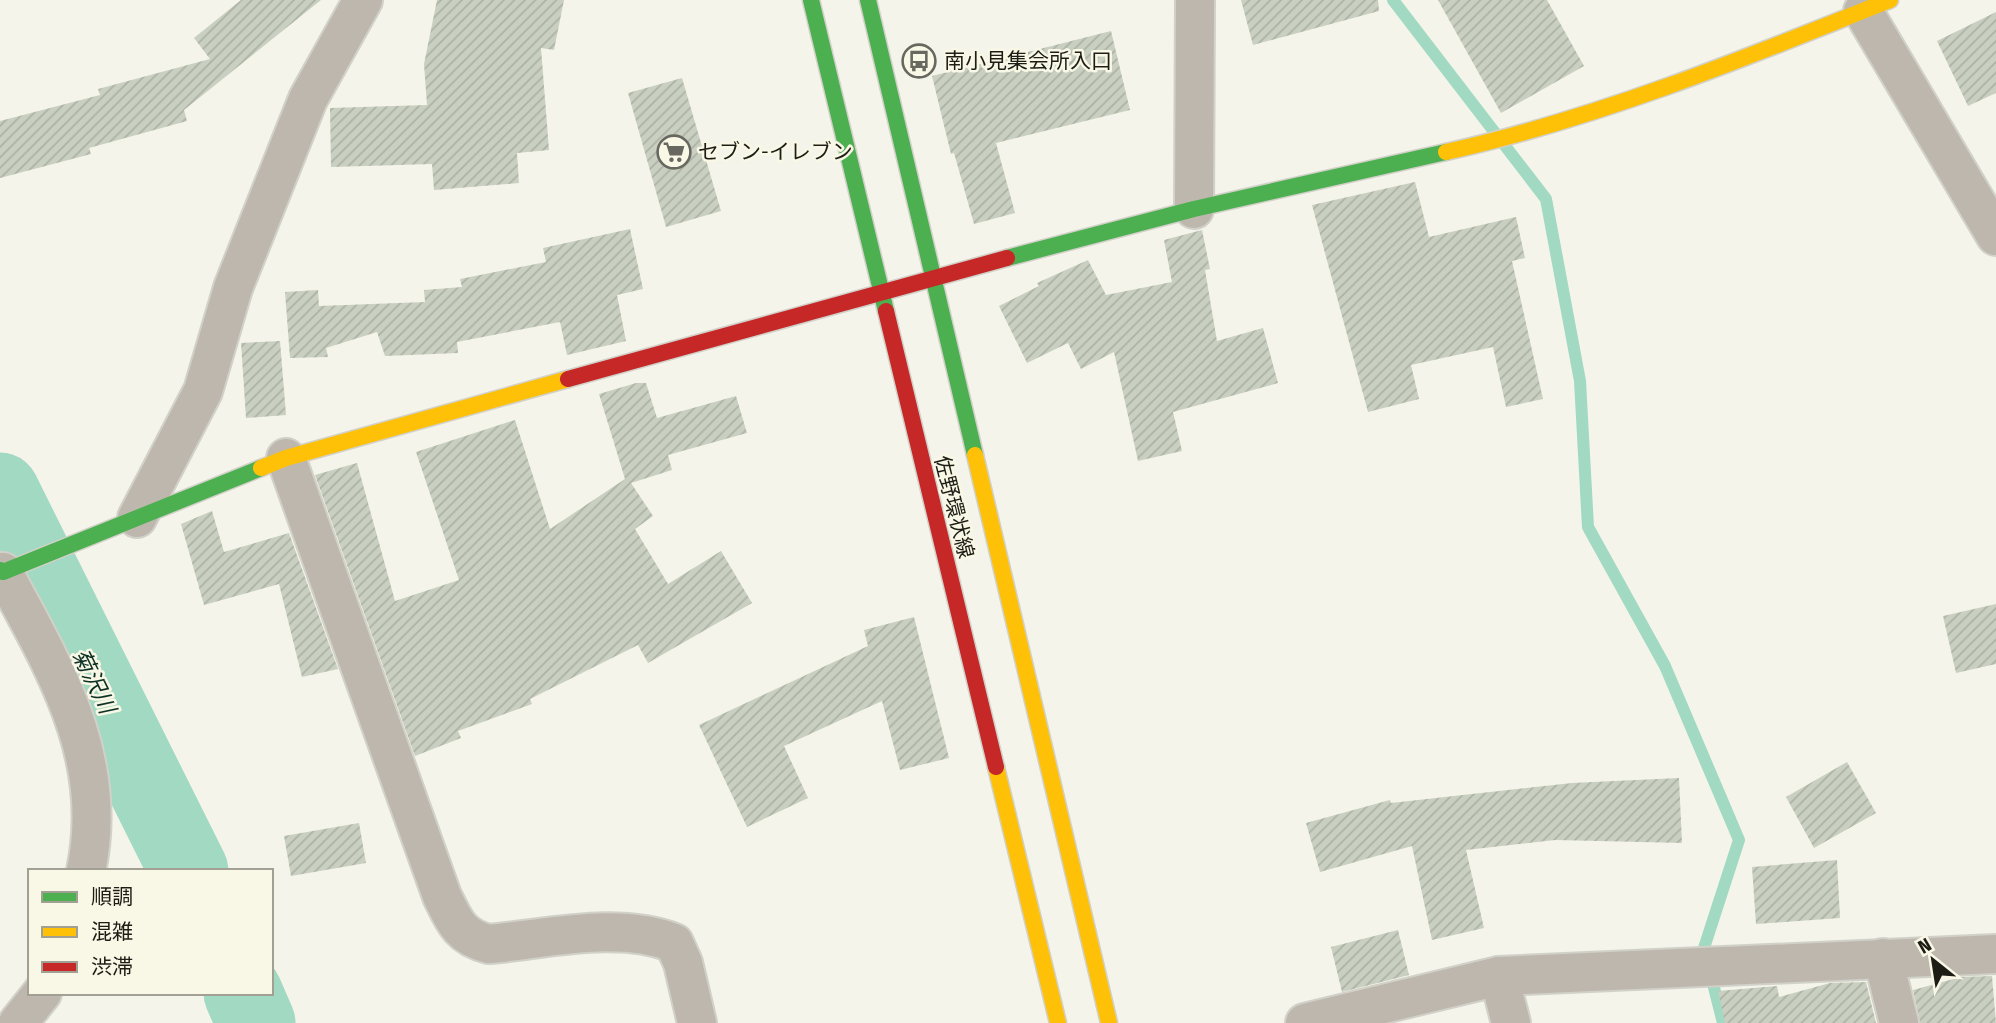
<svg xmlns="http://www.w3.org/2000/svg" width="1996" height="1023" font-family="'Fira Sans Condensed','Noto Sans JP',sans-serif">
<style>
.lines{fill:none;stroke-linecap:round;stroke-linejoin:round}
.stream{stroke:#a1d9c2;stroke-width:12}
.river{stroke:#a1d9c2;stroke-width:79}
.building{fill:url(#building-hatch)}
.street-casing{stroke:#d1d1c9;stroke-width:42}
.fast-casing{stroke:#d1d1c9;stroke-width:19}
.slow-casing{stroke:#d1d1c9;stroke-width:19}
.jam-casing{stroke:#d1d1c9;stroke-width:19}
.street{stroke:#bdb7ae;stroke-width:38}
.fast{stroke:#4caf50;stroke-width:16}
.slow{stroke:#ffc107;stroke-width:16}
.jam{stroke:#c62828;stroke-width:16}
.labels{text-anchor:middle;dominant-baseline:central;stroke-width:5;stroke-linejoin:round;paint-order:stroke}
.poi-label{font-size:21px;fill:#1d1d16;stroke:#f9f7e5;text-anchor:start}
.street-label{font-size:21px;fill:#1d1d16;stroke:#f9f7e5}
.water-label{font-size:23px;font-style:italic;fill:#0d3227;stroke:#f9f7e5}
</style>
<defs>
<pattern id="building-hatch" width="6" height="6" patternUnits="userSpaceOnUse" patternTransform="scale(1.75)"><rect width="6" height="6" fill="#c9d0c1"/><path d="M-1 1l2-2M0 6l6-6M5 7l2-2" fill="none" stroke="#acb2a5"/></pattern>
</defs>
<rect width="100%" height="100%" fill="#f4f4ea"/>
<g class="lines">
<!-- stream -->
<polyline class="stream" points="1393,0 1546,199 1580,381 1588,527 1665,666 1739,840 1704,948 1723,1023"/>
<!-- river -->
<g class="river">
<polyline points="0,492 189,871"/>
<polyline points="243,993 256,1023"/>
</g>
</g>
<!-- building -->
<g class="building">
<polygon points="241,0 321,0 184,110 187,121 89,148 91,154 0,178 0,121 100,95 98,89 210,59 194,38"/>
<polygon points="437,0 564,0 554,50 541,48 549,150 517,153 519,183 434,190 432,164 331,167 330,108 427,105 424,64"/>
<polygon points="1241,0 1378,0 1379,11 1253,45"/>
<polygon points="1438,0 1547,0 1584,66 1501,113"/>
<polygon points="1996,12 1996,93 1968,106 1937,41"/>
<polygon points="1111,31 1130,110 996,143 1015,213 974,224 954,153 951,154 932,76"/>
<polygon points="682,78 721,211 666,227 628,93"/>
<polygon points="1415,182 1429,237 1516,217 1525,258 1512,261 1543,399 1506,407 1493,347 1411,365 1419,399 1368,412 1312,205"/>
<polygon points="630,229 643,289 617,295 626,341 567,355 560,322 457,342 458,353 385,356 377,332 326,348 328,357 290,358 285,292 318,290 319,306 425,302 424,290 462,287 460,279 546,262 543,248"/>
<polygon points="1202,230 1210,269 1205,270 1217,341 1263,328 1278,383 1173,412 1182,451 1138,461 1114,352 1081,369 1068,343 1027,363 999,306 1039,286 1037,283 1088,260 1106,295 1172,282 1164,240"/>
<polygon points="280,341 286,415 246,418 241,343"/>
<polygon points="636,383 646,383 657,418 736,396 747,433 668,455 672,470 631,483 653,516 635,529 668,584 721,551 752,603 648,663 638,645 530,699 532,704 458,731 461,738 415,756 315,475 357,463 395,601 459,580 416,452 515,420 550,529 625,479 599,394"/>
<polygon points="212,511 224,552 289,533 338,669 302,677 279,584 204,605 181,524"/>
<polygon points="1996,604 1996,664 1956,673 1943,616"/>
<polygon points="914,617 949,758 900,770 882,701 784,746 808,798 747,827 699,725 868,646 864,630"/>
<polygon points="1847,762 1876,813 1814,848 1786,797"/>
<polygon points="1679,778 1682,843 1555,840 1466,850 1484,928 1432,940 1412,846 1320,872 1306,823 1390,800 1391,803 1572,783"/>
<polygon points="359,823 366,863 291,876 284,836"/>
<polygon points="1837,860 1840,918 1756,924 1752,867"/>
<polygon points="1398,930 1409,975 1342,992 1331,947"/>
<polygon points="1992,976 1996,1023 1920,1023 1913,990 1961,977"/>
<polygon points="1866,982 1876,1023 1725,1023 1718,991 1777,986 1779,997 1830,983"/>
</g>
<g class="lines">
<defs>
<g id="street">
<polyline points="1863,11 1996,236"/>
<polyline points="1194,209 1195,0"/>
<path d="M286,458L442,896C454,921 460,937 489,944C547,939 618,921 674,943L683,963L697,1023"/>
<polyline points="137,518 203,391 233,288 308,99 363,0"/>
<path d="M3,572C54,668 110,757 86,871"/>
<polyline points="1883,958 1899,1023"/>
<polyline points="1499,976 1511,1023"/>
<polyline points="18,1023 42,993"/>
<polyline points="1305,1023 1499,976 1996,954"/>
</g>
<g id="fast">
<polyline points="811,0 886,311"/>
<polyline points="868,0 975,455"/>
<polyline points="1007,258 1194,209 1446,152"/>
<polyline points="0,570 3,572 261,468"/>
</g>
<g id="slow">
<path d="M1446,152C1598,118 1746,58 1890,0"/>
<polyline points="975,455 1109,1023"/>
<polyline points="261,468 286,458 568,379"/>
<polyline points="996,767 1058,1023"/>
</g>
<g id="jam">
<polyline points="886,311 996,767"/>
<polyline points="568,379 1007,258"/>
</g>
</defs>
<!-- street casing -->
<use href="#street" class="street-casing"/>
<!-- fast casing -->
<use href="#fast" class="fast-casing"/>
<!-- slow casing -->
<use href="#slow" class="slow-casing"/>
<!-- jam casing -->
<use href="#jam" class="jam-casing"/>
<!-- street -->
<use href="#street" class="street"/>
<!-- fast -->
<use href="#fast" class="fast"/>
<!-- slow -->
<use href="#slow" class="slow"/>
<!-- jam -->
<use href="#jam" class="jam"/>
</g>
<!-- icons -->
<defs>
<symbol id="bus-ring" viewBox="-11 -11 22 22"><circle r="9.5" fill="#f9f7e5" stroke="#686860" stroke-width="1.5"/><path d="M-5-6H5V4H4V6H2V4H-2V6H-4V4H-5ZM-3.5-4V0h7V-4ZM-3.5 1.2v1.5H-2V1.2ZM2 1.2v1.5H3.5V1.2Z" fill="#686860"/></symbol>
<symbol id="supermarket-ring" viewBox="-11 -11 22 22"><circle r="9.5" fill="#f9f7e5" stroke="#686860" stroke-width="1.5"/><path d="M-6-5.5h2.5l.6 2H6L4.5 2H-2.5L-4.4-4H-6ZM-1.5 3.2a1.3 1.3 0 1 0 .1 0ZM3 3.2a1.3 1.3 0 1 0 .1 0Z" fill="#686860"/></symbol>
</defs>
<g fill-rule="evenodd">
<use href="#bus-ring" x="900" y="42" width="38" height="38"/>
<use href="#supermarket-ring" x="655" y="133" width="38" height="38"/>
</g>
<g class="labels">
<!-- poi labels -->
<g class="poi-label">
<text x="944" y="61">南小見集会所入口</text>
<text x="698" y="152">セブン-イレブン</text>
</g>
<!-- street labels -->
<g class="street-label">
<text transform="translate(954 507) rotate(76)">佐野環状線</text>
</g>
<!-- water labels -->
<g class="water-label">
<text transform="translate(94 681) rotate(64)">菊沢川</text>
</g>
</g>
<!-- legend -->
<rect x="28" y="869" width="245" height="126" fill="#f9f7e5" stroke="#a1a092" stroke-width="2"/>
<rect x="42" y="892" width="35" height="10" fill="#4caf50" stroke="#a1a092" stroke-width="2"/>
<text x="91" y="904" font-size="21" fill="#1d1d16">順調</text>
<rect x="42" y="927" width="35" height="10" fill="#ffc107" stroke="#a1a092" stroke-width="2"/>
<text x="91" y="939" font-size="21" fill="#1d1d16">混雑</text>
<rect x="42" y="962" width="35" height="10" fill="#c62828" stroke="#a1a092" stroke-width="2"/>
<text x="91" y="974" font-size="21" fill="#1d1d16">渋滞</text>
<!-- north arrow -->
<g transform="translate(1933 960) rotate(330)" stroke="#f9f7e5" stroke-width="5" paint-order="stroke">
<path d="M0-5L12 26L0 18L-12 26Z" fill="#1d1d16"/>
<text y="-10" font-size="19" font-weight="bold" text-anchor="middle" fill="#1d1d16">N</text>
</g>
</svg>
